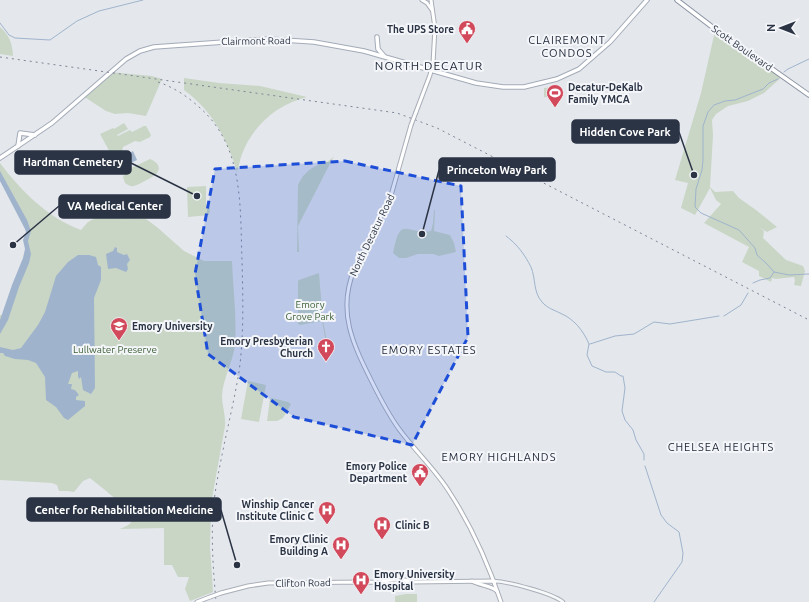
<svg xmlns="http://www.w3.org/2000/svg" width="809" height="602" font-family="Ubuntu,sans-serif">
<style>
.green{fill:#c9d6c5}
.water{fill:#9fb4cc}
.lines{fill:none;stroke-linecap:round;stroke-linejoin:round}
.stream{stroke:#9fb4cc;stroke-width:1}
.tertiary-casing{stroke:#a9aeb7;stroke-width:4.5}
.secondary-casing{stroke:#a9aeb7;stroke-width:5}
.primary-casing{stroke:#a3abb8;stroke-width:5.5}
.trunk-casing{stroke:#8b94a3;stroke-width:5.5}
.tertiary{stroke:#f7f8fa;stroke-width:2.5}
.secondary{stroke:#fff;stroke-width:3}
.primary{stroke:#fff;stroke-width:3.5}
.trunk{stroke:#fff;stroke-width:3.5}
.rail{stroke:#7d8696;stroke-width:1;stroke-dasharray:2 4;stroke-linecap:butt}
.secondary-bridge-casing{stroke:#a9aeb7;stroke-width:5;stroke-linecap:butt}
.secondary-bridge{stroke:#fff;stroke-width:3}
.marked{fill:#1d4ed8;fill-opacity:0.2;stroke:#1d4ed8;stroke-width:3;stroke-dasharray:8 5;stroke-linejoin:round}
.labels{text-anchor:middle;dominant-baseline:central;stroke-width:4;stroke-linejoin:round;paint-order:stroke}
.poi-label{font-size:10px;font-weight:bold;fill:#2b3445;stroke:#f4f6f9;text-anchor:end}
.street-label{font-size:10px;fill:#2b3445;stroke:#f4f6f9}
.park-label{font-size:10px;fill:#3f6138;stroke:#f4f6f9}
.neighbourhood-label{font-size:11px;letter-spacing:1px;fill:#1d2536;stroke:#f4f6f9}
.quarter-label{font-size:12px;letter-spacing:1px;fill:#1d2536;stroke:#f4f6f9}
.leader{fill:none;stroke:#2b3445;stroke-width:1.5}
.callout-dot{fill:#2b3445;stroke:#f4f6f9;stroke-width:1.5}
.callout{fill:#2b3445;stroke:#2b3445;stroke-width:1.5}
.callout-label{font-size:11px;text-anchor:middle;font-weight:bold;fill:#fff}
</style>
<rect width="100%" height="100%" fill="#e4e7ec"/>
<!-- green -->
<g class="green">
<path d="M0,27C10,36 12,43 13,56L0,54Z"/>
<polygon points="715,31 784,75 764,93 748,101 728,106 716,114 712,120 713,135 710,187 715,192 733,191 739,198 756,210 777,227 767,232 759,227 764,231 763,238 786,260 803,266 805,271 801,286 794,285 795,280 794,277 776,279 772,278 771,282 759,276 759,271 742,262 749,247 704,223 721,204 716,200 710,188 695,215 681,208 688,183 675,180 701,93"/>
<polygon points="110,72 152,76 162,79 146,116 128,113 115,114 106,111 83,96"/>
<path d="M184,78L219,83L260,86L307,97C278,104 253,125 242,154C240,159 239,166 237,172C228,140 211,109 184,90Z"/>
<polygon points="552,87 552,97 544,97 544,88"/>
<polygon points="124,123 128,129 117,135 118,136 130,130 132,132 144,126 146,126 151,135 150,137 140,142 135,141 123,147 122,151 112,156 100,134 113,128 114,129"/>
<path d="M334,156L298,226L299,252H297L298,185C302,176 308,169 318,165C325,162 329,162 334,156Z"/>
<path d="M150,159C156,161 162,167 157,173C155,176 138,185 134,186C131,187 128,185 125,183L123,177L127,170Z"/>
<path d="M0,163C21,191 48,218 81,230L88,222L97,217L146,219L158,228L184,251L204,261H232C233,289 237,317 235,345C233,362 223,378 222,396C222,406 226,416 225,426L211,504L210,547L213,592L190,601L185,589L189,577H178L172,565H164V528L120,529C124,527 131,525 132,520C135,512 97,484 90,478L83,481L74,492L68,491H59L57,485L52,483L0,480V315H6L26,260L28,233L0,177Z"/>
<polygon points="206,186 206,205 210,208 209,215 188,217 187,187"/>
<path d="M434,210H435L434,231L450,235L454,243L456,252L439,256L433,254H418L406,258H399L393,253C401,214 405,235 431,231L433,223Z"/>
<polygon points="319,273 323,321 327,341 326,342 322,321 300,325 298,324 298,281 299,280"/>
<polygon points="248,381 266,385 259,422 241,419"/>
<polygon points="272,398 288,402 291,404 283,418 277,421 267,421 270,399"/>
<polygon points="406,594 417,594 417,602 395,602 395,596"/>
</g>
<!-- water -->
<g class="water">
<polygon points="133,151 137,160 120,168 116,160"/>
<polygon points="0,171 27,220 31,231 28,241 31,254 29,263 19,287 8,320 0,334 0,320 12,285 23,258 25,249 23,240 26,232 25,229 0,181"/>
<polygon points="115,247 117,248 117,252 124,255 127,254 130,260 127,264 128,269 126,272 116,268 108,269 106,254 113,251"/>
<polygon points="78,255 89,255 96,257 98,265 101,267 101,280 94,298 95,388 91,394 83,390 81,377 79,379 78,376 78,371 72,373 68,384 72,384 71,389 75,390 79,395 76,397 76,400 85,401 85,406 68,420 64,418 56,407 46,400 45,377 36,363 28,360 15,359 5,356 3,353 0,353 0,347 13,350 21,348 38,325 45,312 56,276 68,262"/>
</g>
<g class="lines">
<!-- stream -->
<g class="stream">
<polyline points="0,23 9,35 15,38 50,40 77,21 99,11 143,0"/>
<polyline points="784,72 788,69 809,59"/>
<path d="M506,236C517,244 525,255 531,267C536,279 533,292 542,302C547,308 554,310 560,313C574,319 583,330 589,344"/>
<polyline points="774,272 767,264 757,255 755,248 739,230 701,213 695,207 696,189 702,170 703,160 703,126 708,112 714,105 725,101 735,100 763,89 769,83 778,79"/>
<polyline points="753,283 760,280 770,278 774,272 789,275 809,274"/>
<polyline points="724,316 741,305 748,293"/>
<polyline points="589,344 587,355 592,366 606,372 615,372 621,376 623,376 625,388 622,411 625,420 633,430 636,440 644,454 644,460"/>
<polyline points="590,344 615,336 634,334 654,322 670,324 719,316"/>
<polyline points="645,466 661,515 667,523 679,532 683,553 682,562 654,602"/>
</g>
<defs>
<path id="tertiary" d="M494,581C509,582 552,593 563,602"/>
<g id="secondary">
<polyline points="422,0 427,3 432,10"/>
<polyline points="416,112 430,75 433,63 435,28 431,0"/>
<path d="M411,125L390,199L354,270C337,312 353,344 372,382C380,398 388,414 399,429C415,451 436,470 450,493C472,527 488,563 501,602"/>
<path d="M472,581C481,586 490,585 497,591"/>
<path d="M381,582C389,578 402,579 410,581"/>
<polyline points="221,593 248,586 268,583 366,582 394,583 411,582 494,581 495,582"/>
<polyline points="197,602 210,597"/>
</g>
<g id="primary">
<polyline points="377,37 378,49 384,56"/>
<polyline points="18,146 20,133 35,135"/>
<polyline points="0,158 52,123 126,59 140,51 154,47 268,39 314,42 364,51 476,83 503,87 524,87 557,79 579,69 610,42 647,0"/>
</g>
<polyline id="trunk" points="677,0 711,26 809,95"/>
</defs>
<!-- tertiary casing -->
<use href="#tertiary" class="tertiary-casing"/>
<!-- secondary casing -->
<use href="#secondary" class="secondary-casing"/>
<!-- primary casing -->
<use href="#primary" class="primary-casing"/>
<!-- trunk casing -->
<use href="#trunk" class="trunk-casing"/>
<!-- tertiary -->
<use href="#tertiary" class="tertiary"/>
<!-- secondary -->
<use href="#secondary" class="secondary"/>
<!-- primary -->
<use href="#primary" class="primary"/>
<!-- trunk -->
<use href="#trunk" class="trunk"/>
<!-- rail -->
<g class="rail">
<polyline points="0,57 397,113 437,128 809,320"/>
<path d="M158,82C173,87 187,96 199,107C244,146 240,206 242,261C243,298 244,335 239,372C232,413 221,453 215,494C210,530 213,566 216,602"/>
</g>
<defs>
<g id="secondary-bridge">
<polyline points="411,125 416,112"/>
<polyline points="210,597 221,593"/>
</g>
</defs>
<!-- secondary-bridge casing -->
<use href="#secondary-bridge" class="secondary-bridge-casing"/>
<!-- secondary-bridge -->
<use href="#secondary-bridge" class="secondary-bridge"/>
</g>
<!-- marked area -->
<path class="marked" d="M345,161L461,186L468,337L412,445L294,417L208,354L195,274L215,169Z"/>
<!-- icons -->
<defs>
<symbol id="civic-pin" viewBox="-11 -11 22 30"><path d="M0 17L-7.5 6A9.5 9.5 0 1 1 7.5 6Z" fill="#d1495b" stroke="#f4f6f9"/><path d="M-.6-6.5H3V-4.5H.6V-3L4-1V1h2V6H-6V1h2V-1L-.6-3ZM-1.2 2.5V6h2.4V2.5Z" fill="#fff"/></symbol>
<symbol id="stadium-pin" viewBox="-11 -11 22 30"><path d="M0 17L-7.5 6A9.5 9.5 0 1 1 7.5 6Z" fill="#d1495b" stroke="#f4f6f9"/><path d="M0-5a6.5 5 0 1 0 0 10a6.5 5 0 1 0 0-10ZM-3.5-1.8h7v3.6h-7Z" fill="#fff"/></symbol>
<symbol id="university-pin" viewBox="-11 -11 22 30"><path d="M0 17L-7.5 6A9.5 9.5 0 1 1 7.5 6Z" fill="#d1495b" stroke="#f4f6f9"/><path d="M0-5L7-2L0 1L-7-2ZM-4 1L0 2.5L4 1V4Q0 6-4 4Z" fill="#fff"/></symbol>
<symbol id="church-pin" viewBox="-11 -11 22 30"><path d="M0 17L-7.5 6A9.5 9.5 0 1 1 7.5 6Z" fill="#d1495b" stroke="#f4f6f9"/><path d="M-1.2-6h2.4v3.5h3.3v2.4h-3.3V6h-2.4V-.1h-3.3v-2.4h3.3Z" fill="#fff"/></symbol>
<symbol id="hospital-pin" viewBox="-11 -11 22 30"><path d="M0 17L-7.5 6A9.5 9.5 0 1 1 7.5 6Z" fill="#d1495b" stroke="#f4f6f9"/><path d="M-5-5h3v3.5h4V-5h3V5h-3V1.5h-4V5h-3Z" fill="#fff"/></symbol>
</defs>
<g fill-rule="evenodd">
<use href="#civic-pin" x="457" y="19" width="20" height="27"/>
<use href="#stadium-pin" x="545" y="83" width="20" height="27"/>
<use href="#university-pin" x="109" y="316" width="20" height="27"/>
<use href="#church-pin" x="316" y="337" width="20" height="27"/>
<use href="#civic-pin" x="410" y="462" width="20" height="27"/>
<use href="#hospital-pin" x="317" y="500" width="20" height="27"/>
<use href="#hospital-pin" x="372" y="515" width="20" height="27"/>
<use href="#hospital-pin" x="331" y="535" width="20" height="27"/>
<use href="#hospital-pin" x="351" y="570" width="20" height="27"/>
</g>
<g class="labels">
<!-- poi labels -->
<g class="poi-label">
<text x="454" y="29">The UPS Store</text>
<text x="568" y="87" text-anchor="start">Decatur-DeKalb<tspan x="568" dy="12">Family YMCA</tspan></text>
<text x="132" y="326" text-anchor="start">Emory University</text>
<text x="313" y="341">Emory Presbyterian<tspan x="313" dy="12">Church</tspan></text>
<text x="407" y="466">Emory Police<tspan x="407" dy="12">Department</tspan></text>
<text x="314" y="504">Winship Cancer<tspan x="314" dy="12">Institute Clinic C</tspan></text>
<text x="395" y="525" text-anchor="start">Clinic B</text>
<text x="328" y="539">Emory Clinic<tspan x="328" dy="12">Building A</tspan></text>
<text x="374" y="574" text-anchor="start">Emory University<tspan x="374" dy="12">Hospital</tspan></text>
</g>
<!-- street labels -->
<g class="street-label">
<text transform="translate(256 41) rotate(-1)">Clairmont Road</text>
<text transform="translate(742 48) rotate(35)">Scott Boulevard</text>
<text transform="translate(372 235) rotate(-64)">North Decatur Road</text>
<text transform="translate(303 583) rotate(-1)">Clifton Road</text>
</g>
<!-- park labels -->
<g class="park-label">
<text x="310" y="304">Emory<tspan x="310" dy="12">Grove Park</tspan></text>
<text x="115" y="349">Lullwater Preserve</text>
</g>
<!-- neighbourhood labels -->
<g class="neighbourhood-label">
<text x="567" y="40">CLAIREMONT<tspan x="567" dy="13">CONDOS</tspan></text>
<text x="429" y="350">EMORY ESTATES</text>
<text x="721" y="447">CHELSEA HEIGHTS</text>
<text x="499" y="457">EMORY HIGHLANDS</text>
</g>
<!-- quarter labels -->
<g class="quarter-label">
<text x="429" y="65">NORTH DECATUR</text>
</g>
</g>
<!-- callouts -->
<path class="leader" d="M694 175L679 132M197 196L131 163M422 234L439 170M13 245L59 206M237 565L221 510"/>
<g class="callout-dot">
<circle cx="694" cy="175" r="4"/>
<circle cx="197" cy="196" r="4"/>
<circle cx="422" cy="234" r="4"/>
<circle cx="13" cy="245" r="4"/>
<circle cx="237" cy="565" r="4"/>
</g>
<g class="callout">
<rect x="572" y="120" width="107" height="23" rx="4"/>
<rect x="15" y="151" width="116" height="23" rx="4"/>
<rect x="439" y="158" width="116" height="23" rx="4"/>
<rect x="59" y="195" width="111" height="23" rx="4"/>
<rect x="27" y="498" width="194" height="23" rx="4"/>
</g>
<g class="callout-label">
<text x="625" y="136">Hidden Cove Park</text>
<text x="73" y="166">Hardman Cemetery</text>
<text x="497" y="174">Princeton Way Park</text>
<text x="115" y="210">VA Medical Center</text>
<text x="124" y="514">Center for Rehabilitation Medicine</text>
</g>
<!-- north arrow -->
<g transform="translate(781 28) rotate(270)" stroke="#f4f6f9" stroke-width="3" paint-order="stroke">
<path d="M0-3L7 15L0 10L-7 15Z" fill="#2b3445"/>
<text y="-6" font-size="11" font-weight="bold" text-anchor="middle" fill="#2b3445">N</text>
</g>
</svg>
